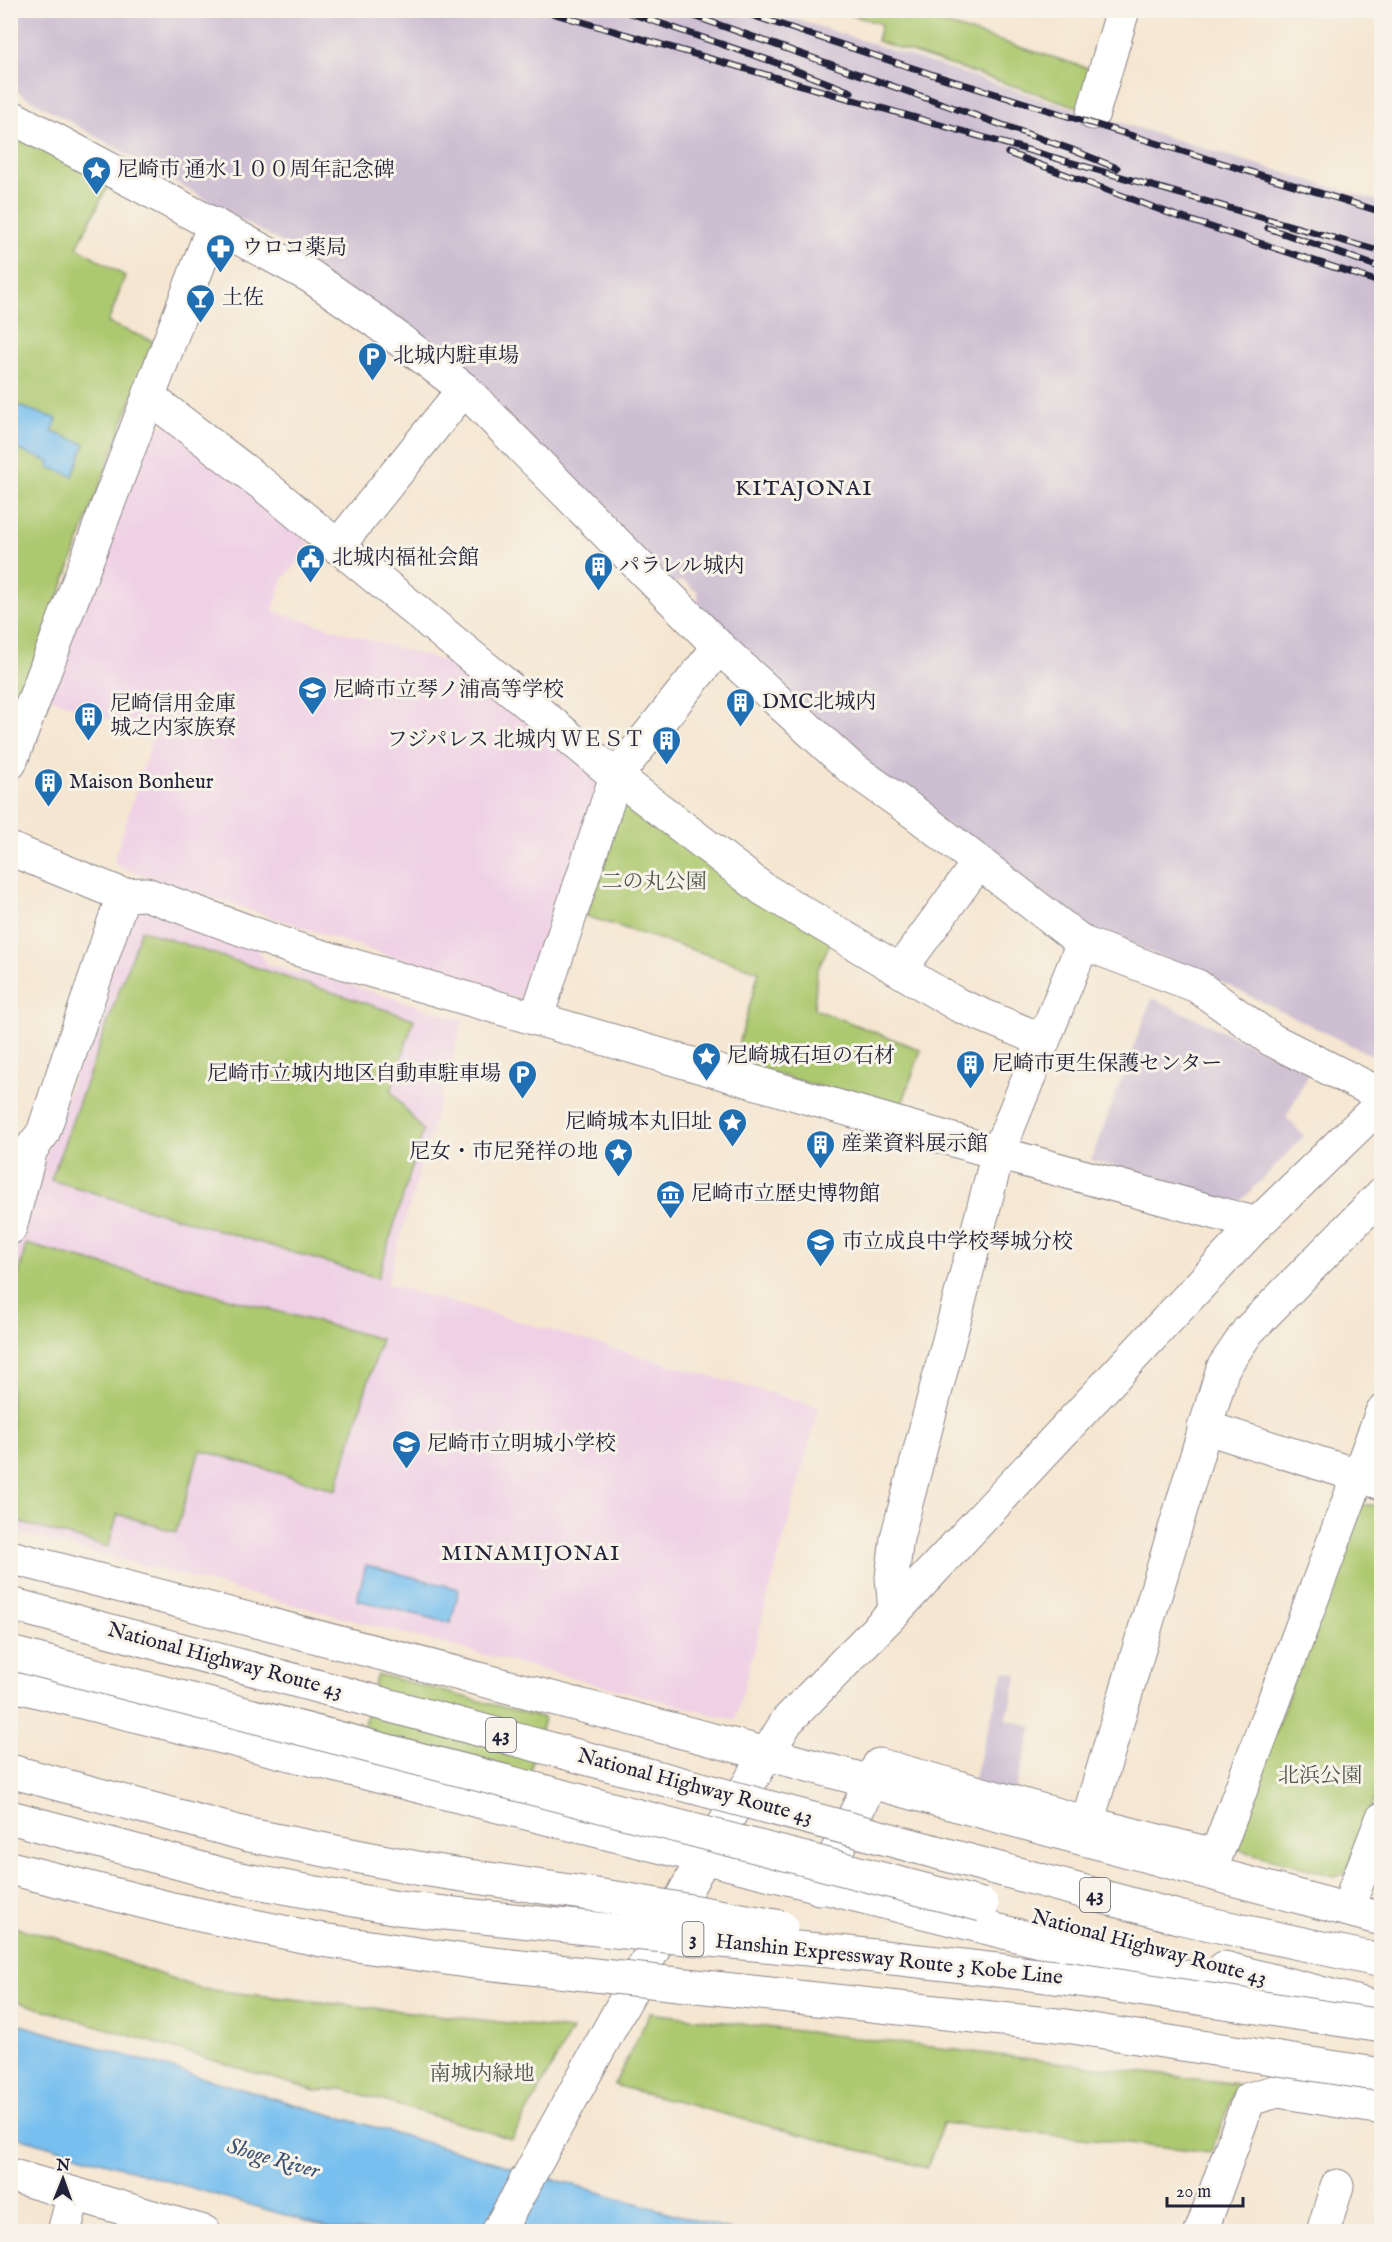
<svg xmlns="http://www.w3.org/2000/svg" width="1392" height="2242" font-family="'IM FELL English','Noto Serif JP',serif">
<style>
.built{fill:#efd0e5}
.industrial{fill:#cdbed2}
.green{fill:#adc96f;stroke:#687655;stroke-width:1.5}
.water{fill:#77bfef;stroke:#4c7095;stroke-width:1.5}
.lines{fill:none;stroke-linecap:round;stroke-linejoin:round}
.minor-casing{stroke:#8c8486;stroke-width:35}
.highway-casing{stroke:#8c8486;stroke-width:35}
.minor{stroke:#fff;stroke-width:33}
.highway{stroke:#fff;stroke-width:33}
.rail-casing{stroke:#22223b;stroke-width:7}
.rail{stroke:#f7f3e8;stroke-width:4.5;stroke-dasharray:14;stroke-linecap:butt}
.highway-bridge-casing{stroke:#8c8486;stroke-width:35;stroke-linecap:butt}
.highway-bridge{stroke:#fff;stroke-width:33}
.labels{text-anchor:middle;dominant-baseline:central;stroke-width:6;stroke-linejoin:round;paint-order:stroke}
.shield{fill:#f7f3e8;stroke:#62616f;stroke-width:1.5}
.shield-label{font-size:20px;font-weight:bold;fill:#22223b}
.poi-label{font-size:21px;fill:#22223b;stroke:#f7f3e8;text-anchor:start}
.park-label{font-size:21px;fill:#4c544b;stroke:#f7f3e8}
.street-label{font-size:21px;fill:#22223b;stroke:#f7f3e8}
.neighbourhood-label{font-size:22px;letter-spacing:1.5px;fill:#22223b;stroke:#f7f3e8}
.water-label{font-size:22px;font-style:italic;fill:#3c5171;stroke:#f7f3e8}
</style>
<rect width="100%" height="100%" fill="#f7f3e8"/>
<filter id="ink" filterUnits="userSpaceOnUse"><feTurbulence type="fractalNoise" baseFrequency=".0167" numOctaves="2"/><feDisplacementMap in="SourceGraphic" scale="12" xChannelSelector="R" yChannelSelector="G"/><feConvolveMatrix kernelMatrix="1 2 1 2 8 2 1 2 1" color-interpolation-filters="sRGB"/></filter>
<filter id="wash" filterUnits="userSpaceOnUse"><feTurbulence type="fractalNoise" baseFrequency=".008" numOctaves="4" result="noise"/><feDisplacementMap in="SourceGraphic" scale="24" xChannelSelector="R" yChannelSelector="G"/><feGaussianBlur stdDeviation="1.35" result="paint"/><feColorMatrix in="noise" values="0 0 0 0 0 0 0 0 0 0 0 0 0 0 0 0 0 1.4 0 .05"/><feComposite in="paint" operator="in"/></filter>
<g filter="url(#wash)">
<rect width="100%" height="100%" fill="#f5e6d1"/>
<!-- built -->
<g class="built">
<polygon points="170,423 313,546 282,580 273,611 462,667 599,781 530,997 522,1000 120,867 114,860 153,736 48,697 147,435"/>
<polygon points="144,909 254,946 267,964 298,974 307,972 463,1020 387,1284 819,1407 735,1720 11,1531 11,1268 19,1232 129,919"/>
</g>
<!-- industrial -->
<g class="industrial">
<polygon points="10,11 771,11 1045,100 1381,202 1381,1056 1379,1059 1209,976 1090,928 868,767 698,606 698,593 684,581 672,583 298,252 11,88"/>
<polygon points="1152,998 1310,1072 1286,1117 1304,1136 1242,1200 1232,1202 1091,1160"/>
<polygon points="1004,1671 1018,1675 1006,1719 1033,1727 1014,1793 973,1781"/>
</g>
<!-- green -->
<g class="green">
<polygon points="838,11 903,11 1094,70 1084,109 877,41 881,24"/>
<polygon points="11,131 109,184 77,247 125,276 108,323 153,341 11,727"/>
<polygon points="624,799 831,941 817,971 814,1009 921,1050 900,1110 734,1062 759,971 586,916"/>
<polygon points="141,930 414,1019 391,1091 423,1131 378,1278 51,1180"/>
<polygon points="26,1244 381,1339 336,1490 200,1450 176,1532 118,1514 108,1547 11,1520 11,1304"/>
<polygon points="1357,1505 1381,1505 1381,1780 1345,1874 1334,1876 1233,1848"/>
<polygon points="377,1674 544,1718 528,1779 361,1736"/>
<polygon points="10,1926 60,1939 202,1989 572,2030 512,2139 343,2089 316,2091 11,2000"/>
<polygon points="650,2013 1237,2084 1211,2152 943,2123 927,2168 614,2085"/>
</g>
<!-- water -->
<g class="water">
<polygon points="10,403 57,419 52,432 85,444 73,476 48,467 50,462 11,447"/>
<polygon points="366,1565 459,1589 451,1623 357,1600"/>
<polygon points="10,2022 733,2231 340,2231 11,2135"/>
</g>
</g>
<g filter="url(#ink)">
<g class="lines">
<defs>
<g id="minor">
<polyline points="1093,113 1123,10"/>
<polyline points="10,116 310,276 375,321 464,389 719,647 850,767 915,813 1083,943 1197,986 1272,1040 1382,1095"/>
<polyline points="149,397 266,487 616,776 763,889 958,1005 1042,1040"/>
<polyline points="337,547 464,389"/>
<polyline points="10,763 214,224"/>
<polyline points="10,849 123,895 146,894 293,948 998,1153 1257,1224"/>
<polyline points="900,970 979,862"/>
<polyline points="536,1019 616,776 719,647"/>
<polyline points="10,1228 31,1149 43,1133 123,895"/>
<polyline points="1204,1427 1382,1483"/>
<polyline points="895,1611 892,1577 897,1538 998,1153 1083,943"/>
<polyline points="871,1782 879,1765 1087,1823 1206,1853"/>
<polyline points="1087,1823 1223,1368 1248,1331 1382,1194"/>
<polyline points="1216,1856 1382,1412"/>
<polyline points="1354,1891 1382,1819"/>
<polyline points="10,2175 204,2232"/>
<polyline points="64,2232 74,2194"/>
<polyline points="498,2232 703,1859 787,1721 895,1611 1257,1224 1382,1103"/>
<polyline points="1201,2232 1249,2099 1278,2091 1382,2108"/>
<polyline points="1323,2232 1337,2186"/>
</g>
<g id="highway">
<polyline points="10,1557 767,1754 1382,1919"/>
<path d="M10,1684C423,1787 836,1891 1249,1993"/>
<polyline points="992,1867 1182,1918 1382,1961"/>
<polyline points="819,1888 871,1782"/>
<polyline points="1224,1968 1382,2009"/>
</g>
</defs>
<!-- minor casing -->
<use href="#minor" class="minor-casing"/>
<!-- highway casing -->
<use href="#highway" class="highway-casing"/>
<!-- minor -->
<use href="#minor" class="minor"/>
<!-- highway -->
<use href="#highway" class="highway"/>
<defs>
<g id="rail">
<polyline points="541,10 1382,252"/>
<polyline points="621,10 774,62 851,92"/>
<polyline points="677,10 1070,149 1117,168"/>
<polyline points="736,10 943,78 1382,212"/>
<polyline points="1008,153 1174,215 1382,283"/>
<polyline points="1268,228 1382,268"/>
</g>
</defs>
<!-- rail casing -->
<use href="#rail" class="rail-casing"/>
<!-- rail -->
<use href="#rail" class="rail"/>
<defs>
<g id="highway-bridge">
<polyline points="10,1604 992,1867"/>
<polyline points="10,1653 982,1905"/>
<polyline points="10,1771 249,1835 422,1869 623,1899 781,1927"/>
<polyline points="10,1817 235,1878 398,1908 644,1934 830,1951 946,1964 1072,1979 1382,2026"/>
<polyline points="10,1868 172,1909 322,1940 466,1961 1066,2026 1382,2075"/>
</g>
</defs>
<!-- highway-bridge casing -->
<use href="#highway-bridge" class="highway-bridge-casing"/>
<!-- highway-bridge -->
<use href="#highway-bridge" class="highway-bridge"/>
</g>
</g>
<!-- icons -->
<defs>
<symbol id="sight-pin" viewBox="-11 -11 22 30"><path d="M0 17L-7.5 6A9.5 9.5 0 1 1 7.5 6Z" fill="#1f6fb2" stroke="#f7f3e8"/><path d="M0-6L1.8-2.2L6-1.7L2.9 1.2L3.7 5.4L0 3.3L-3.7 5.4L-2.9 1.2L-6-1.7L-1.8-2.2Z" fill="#fff"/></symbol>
<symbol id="pharmacy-pin" viewBox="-11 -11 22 30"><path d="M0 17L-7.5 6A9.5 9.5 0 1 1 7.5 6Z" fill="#1f6fb2" stroke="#f7f3e8"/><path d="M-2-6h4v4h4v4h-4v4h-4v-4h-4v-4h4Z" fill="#fff"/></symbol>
<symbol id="bar-pin" viewBox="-11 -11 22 30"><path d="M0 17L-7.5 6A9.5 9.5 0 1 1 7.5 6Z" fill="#1f6fb2" stroke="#f7f3e8"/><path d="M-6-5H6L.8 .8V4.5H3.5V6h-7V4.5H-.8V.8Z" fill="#fff"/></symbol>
<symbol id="parking-pin" viewBox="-11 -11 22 30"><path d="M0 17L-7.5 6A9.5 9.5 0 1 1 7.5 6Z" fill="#1f6fb2" stroke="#f7f3e8"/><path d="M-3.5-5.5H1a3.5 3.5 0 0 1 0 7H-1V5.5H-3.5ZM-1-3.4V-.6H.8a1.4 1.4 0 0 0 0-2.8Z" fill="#fff"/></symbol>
<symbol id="civic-pin" viewBox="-11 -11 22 30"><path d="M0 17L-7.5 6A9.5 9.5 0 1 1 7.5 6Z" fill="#1f6fb2" stroke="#f7f3e8"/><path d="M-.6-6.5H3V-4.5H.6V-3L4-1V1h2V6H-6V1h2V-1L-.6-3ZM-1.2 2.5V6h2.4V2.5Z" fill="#fff"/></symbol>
<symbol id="building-pin" viewBox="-11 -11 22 30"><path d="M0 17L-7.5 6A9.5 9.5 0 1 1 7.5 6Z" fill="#1f6fb2" stroke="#f7f3e8"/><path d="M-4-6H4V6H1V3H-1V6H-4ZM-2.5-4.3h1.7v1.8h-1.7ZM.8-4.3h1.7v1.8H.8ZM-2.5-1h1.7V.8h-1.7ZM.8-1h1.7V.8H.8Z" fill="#fff"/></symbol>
<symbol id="school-pin" viewBox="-11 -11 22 30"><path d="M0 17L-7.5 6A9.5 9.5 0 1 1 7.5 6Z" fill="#1f6fb2" stroke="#f7f3e8"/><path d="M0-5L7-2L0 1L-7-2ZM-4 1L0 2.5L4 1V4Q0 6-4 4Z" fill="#fff"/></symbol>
<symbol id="museum-pin" viewBox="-11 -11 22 30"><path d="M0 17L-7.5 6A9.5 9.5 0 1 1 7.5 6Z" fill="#1f6fb2" stroke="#f7f3e8"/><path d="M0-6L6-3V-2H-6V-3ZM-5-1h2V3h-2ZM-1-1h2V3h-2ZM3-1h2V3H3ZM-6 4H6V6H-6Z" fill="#fff"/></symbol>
</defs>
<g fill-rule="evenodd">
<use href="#sight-pin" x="80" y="154" width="33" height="45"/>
<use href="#pharmacy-pin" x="204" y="232" width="33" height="45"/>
<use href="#bar-pin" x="184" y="282" width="33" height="45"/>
<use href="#parking-pin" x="356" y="340" width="33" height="45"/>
<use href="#civic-pin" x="294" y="542" width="33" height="45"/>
<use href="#building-pin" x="582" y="550" width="33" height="45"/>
<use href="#school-pin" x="296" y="674" width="33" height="45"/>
<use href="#building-pin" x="724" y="686" width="33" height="45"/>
<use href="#building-pin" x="72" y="700" width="33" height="45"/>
<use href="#building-pin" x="650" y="724" width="33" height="45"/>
<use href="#building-pin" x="32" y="766" width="33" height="45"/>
<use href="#sight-pin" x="690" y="1040" width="33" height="45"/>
<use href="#building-pin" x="954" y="1048" width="33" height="45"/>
<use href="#parking-pin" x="506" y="1058" width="33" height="45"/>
<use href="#sight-pin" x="716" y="1106" width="33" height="45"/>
<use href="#building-pin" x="804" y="1128" width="33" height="45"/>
<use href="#sight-pin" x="602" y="1136" width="33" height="45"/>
<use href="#museum-pin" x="654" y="1178" width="33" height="45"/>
<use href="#school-pin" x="804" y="1226" width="33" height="45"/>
<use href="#school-pin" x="390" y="1428" width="33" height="45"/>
</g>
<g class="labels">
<!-- shield labels -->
<g class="shield">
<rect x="486" y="1718" width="30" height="34" rx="4.5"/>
<rect x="1080" y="1878" width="30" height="34" rx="4.5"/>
<rect x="682.5" y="1922" width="21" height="34" rx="4.5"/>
</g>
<g class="shield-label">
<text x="501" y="1735">43</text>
<text x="1095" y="1895">43</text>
<text x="693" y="1939">3</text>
</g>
<!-- poi labels -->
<g class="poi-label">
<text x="117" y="170">尼崎市 通水１００周年記念碑</text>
<text x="242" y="248">ウロコ薬局</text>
<text x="222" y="298">土佐</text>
<text x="393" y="356">北城内駐車場</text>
<text x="332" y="558">北城内福祉会館</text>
<text x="619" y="566">パラレル城内</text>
<text x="333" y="690">尼崎市立琴ノ浦高等学校</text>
<text x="762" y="702">DMC北城内</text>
<text x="110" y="704">尼崎信用金庫<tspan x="110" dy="24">城之内家族寮</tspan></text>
<text x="645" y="740" text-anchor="end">フジパレス 北城内 ＷＥＳＴ</text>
<text x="69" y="782">Maison Bonheur</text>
<text x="727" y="1056">尼崎城石垣の石材</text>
<text x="992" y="1064">尼崎市更生保護センター</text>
<text x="501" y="1074" text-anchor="end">尼崎市立城内地区自動車駐車場</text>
<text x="712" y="1122" text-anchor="end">尼崎城本丸旧址</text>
<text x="841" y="1144">産業資料展示館</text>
<text x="598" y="1152" text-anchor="end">尼女・市尼発祥の地</text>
<text x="691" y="1194">尼崎市立歴史博物館</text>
<text x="842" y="1242">市立成良中学校琴城分校</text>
<text x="427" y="1444">尼崎市立明城小学校</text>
</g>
<!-- park labels -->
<g class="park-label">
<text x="654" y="882">二の丸公園</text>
<text x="1320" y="1776">北浜公園</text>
<text x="482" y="2074">南城内緑地</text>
</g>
<!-- street labels -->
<g class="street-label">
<text transform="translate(225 1661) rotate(15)">National Highway Route 43</text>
<text transform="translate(695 1787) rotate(15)">National Highway Route 43</text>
<text transform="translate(1149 1948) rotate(15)">National Highway Route 43</text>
<text transform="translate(889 1960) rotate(6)">Hanshin Expressway Route 3 Kobe Line</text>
</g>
<!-- neighbourhood labels -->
<g class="neighbourhood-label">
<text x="804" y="489">KITAJONAI</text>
<text x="531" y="1554">MINAMIJONAI</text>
</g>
<!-- water labels -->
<g class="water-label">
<text transform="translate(273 2159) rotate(16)">Shoge River</text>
</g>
</g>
<!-- margin -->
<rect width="1392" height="2242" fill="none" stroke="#f7f3e8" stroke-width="36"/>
<!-- north arrow -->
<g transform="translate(63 2179) rotate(1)" stroke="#f7f3e8" stroke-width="4.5" paint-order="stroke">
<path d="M0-4.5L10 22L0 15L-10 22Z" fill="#22223b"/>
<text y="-9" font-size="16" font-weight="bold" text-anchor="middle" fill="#22223b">N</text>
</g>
<!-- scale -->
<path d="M1167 2197v9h76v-9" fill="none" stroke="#22223b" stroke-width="3"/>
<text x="1176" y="2197" font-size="18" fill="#22223b" stroke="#f7f3e8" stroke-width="4.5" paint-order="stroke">20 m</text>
</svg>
